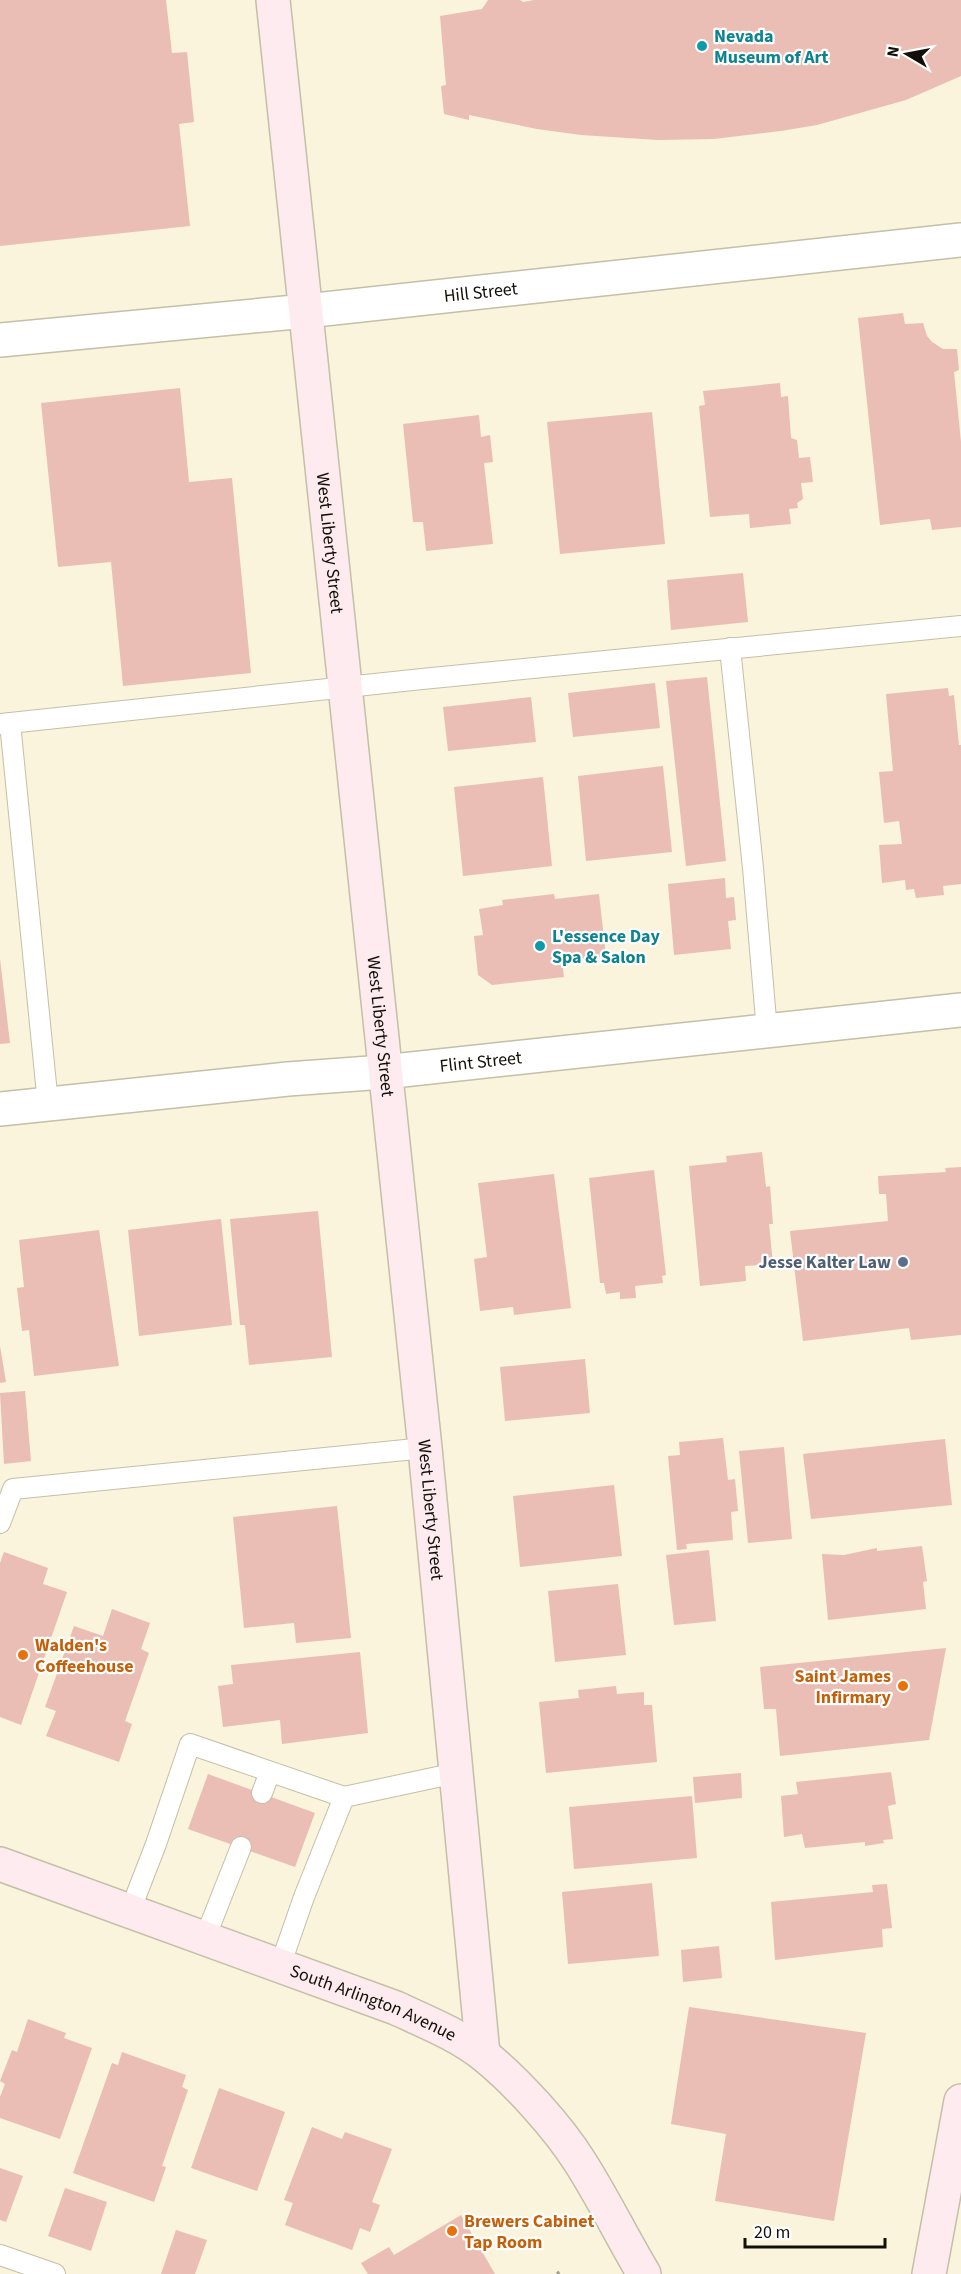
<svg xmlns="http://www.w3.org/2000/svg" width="961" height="2274" font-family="'Source Sans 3',sans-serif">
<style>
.building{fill:#eabeb4}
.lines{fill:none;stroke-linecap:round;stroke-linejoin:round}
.lane-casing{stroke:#c4bfa8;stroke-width:22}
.street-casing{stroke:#c4bfa8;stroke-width:36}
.secondary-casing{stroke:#c4bfa8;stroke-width:36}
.path{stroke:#a39f8c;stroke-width:4;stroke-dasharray:3 3;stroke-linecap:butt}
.lane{stroke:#fff;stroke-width:20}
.street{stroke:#fff;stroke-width:33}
.secondary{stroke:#feebef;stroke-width:33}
.culture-dot{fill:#0f9aa8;stroke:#fff;stroke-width:2}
.service-dot{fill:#5c6f8a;stroke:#fff;stroke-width:2}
.food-dot{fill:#e8710a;stroke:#fff;stroke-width:2}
.labels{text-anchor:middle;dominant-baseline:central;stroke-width:4.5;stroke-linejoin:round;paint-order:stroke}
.culture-label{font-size:18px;font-weight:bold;fill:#0d838f;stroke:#fff;text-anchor:start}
.street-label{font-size:18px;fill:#110f07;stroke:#fff}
.service-label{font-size:18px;font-weight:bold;fill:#4e5e75;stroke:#fff;text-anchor:end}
.food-label{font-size:18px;font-weight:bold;fill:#c56008;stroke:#fff;text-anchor:start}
</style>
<rect width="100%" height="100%" fill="#f9f4db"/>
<!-- building -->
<g class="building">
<polygon points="0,0 166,0 172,53 187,52 194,122 179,124 190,226 0,246"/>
<polygon points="488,0 520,0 523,2 534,0 961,0 961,76 906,100 817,125 781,131 714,139 658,140 581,135 537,129 469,115 469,120 444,114 441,86 446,85 440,16 482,9"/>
<polygon points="903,313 905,324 923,323 927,336 932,342 943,349 957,349 959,370 954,372 961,442 961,527 932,530 930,519 880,525 858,318"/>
<polygon points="780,383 781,397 788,396 791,438 797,440 799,458 810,457 813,482 801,483 803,499 797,503 798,508 789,509 791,524 750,528 749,514 710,517 699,406 705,405 703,391"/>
<polygon points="180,388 189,482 232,478 251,673 123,686 111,562 58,567 41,403"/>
<polygon points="652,412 665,544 560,554 547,422"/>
<polygon points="479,415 481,437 490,435 493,462 484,463 493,544 426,551 423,522 413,522 403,424"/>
<polygon points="743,573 748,622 671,630 667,580"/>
<polygon points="707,677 726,861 686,866 666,681"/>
<polygon points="655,683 660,728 573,737 568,693"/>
<polygon points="948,688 949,696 954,695 959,745 961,745 961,884 943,886 944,895 916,898 914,889 906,890 905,880 882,883 879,845 902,844 899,821 884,823 879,772 893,771 886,694"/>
<polygon points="531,697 536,742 448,751 443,707"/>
<polygon points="663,766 672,852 586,861 578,776"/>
<polygon points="543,777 552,866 463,876 454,787"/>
<polygon points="725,878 726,898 734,897 736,920 728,921 731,949 674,955 668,884"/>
<polygon points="554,894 555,899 599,894 606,956 562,961 564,977 492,985 478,975 474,936 483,935 479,909 503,905 502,900"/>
<polygon points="0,959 10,1043 0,1044"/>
<polygon points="762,1152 766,1187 770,1186 773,1224 769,1224 773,1264 745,1266 746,1281 700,1286 689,1166 727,1162 726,1156"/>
<polygon points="961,1167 961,1335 911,1340 909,1328 803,1341 790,1231 888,1221 886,1194 879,1194 878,1176 946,1172 945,1168"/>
<polygon points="654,1170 666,1275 662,1276 663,1283 635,1286 636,1298 620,1299 620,1292 606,1294 604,1283 600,1283 589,1178"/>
<polygon points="554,1174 571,1308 514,1315 513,1307 480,1311 474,1259 487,1257 478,1183"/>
<polygon points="318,1211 332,1357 249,1365 245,1325 240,1325 230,1219"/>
<polygon points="221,1219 232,1325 139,1336 128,1230"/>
<polygon points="99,1230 119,1366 34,1376 29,1330 22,1331 17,1288 24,1287 19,1240"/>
<polygon points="0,1346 6,1382 0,1383"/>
<polygon points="585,1359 590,1413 505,1421 500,1367"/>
<polygon points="25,1391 31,1461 4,1464 0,1393"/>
<polygon points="723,1438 728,1480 735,1479 738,1511 731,1512 733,1540 686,1544 687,1549 677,1550 668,1456 680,1455 679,1442"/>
<polygon points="945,1439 952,1505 811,1519 803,1454"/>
<polygon points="784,1447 792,1539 748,1543 739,1451"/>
<polygon points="614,1485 622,1556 520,1567 513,1496"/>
<polygon points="337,1506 351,1638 296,1643 294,1623 244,1628 233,1517"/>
<polygon points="922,1546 927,1581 923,1582 926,1609 828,1620 822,1554 844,1555 877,1548 877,1551"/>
<polygon points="709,1550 716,1621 674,1625 666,1555"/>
<polygon points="4,1552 48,1568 43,1584 67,1592 21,1725 0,1717 0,1563"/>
<polygon points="618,1584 626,1655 555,1662 548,1591"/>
<polygon points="112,1609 150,1623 141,1649 149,1653 125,1721 132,1724 119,1762 46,1736 56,1711 45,1707 74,1626 103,1636"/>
<polygon points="946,1648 929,1740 780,1756 776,1709 764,1709 760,1667"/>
<polygon points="360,1652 368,1733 282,1744 280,1720 223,1727 218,1686 233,1684 231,1665"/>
<polygon points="616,1686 617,1694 644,1692 644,1705 652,1705 657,1762 546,1773 539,1702 579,1698 578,1690"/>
<polygon points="891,1772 896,1804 888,1806 893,1839 883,1840 884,1843 865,1846 865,1842 805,1848 802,1834 784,1837 781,1796 798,1794 796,1782"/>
<polygon points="741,1773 742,1798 695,1803 693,1777"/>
<polygon points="208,1774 315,1813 295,1867 188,1829"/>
<polygon points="692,1796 697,1858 574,1869 569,1807"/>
<polygon points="652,1883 659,1956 568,1964 562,1892"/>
<polygon points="887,1884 892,1928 882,1929 883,1947 775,1960 771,1902 873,1892 872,1885"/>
<polygon points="719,1946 722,1978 683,1982 681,1950"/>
<polygon points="689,2007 866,2033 834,2221 715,2201 726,2134 671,2124"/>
<polygon points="28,2019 66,2033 64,2038 92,2048 60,2139 0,2118 0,2097 5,2084 0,2081 12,2050 17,2052"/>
<polygon points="122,2052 186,2075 182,2087 188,2090 162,2166 166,2167 154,2202 73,2173 112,2063 118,2065"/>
<polygon points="219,2088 285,2112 257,2191 191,2168"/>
<polygon points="312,2127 342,2139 345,2132 392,2149 372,2202 380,2205 370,2232 360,2228 352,2250 285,2225 293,2203 284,2200"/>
<polygon points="0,2168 23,2176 6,2222 0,2220"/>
<polygon points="65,2188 107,2202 91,2251 48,2236"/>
<polygon points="461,2215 495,2274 368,2274 361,2263 389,2247 394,2255"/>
<polygon points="176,2230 207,2240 195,2274 161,2274"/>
</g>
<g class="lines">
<defs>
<g id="lane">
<polyline points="730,648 753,868 767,1031"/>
<polyline points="10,723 48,1104"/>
<polyline points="0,724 422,679 961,626"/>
<polyline points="0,1523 13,1489 425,1448"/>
<polyline points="262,1793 270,1772"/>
<polyline points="130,1911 156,1844 190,1744 344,1797"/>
<polyline points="205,1938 241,1847"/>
<polyline points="280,1966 304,1897 344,1797 456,1773"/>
<polyline points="0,2255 55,2274"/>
</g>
<g id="street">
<path id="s1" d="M0,340L306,311L961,240"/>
<path id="s2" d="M0,1109L288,1079L384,1072L961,1010"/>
</g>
<g id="secondary">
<path id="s3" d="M273,0L425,1448L483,2054"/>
<path id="s4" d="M0,1864L396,2008C426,2022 459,2035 485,2056C517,2082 558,2127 580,2162C603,2198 622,2237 644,2274"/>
<polyline points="929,2274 961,2101"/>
</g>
</defs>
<!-- lane casing -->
<use href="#lane" class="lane-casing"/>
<!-- street casing -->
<use href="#street" class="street-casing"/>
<!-- secondary casing -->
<use href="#secondary" class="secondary-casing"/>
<!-- path -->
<polyline class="path" points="557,2274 561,2272"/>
<!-- lane -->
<use href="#lane" class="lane"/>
<!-- street -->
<use href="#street" class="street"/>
<!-- secondary -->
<use href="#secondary" class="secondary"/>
</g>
<!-- markers -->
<g class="culture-dot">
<circle cx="702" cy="46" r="6"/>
<circle cx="540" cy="946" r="6"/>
</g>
<circle class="service-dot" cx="903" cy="1262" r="6"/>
<g class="food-dot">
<circle cx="23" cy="1655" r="6"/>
<circle cx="903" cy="1686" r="6"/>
<circle cx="452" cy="2231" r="6"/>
</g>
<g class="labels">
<!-- culture labels -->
<g class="culture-label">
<text x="714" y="36">Nevada<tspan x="714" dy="21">Museum of Art</tspan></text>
<text x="552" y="936">L'essence Day<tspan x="552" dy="21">Spa &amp; Salon</tspan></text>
</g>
<!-- street labels -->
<g class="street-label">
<text stroke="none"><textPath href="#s1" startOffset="483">Hill Street</textPath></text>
<text stroke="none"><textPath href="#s3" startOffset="546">West Liberty Street</textPath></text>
<text stroke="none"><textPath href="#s3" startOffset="1032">West Liberty Street</textPath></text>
<text stroke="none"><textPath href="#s2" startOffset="483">Flint Street</textPath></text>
<text stroke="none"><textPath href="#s3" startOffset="1518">West Liberty Street</textPath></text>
<text stroke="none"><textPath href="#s4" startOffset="398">South Arlington Avenue</textPath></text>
</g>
<!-- service labels -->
<g class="service-label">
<text x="891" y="1262">Jesse Kalter Law</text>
</g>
<!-- food labels -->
<g class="food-label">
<text x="35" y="1645">Walden's<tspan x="35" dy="21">Coffeehouse</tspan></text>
<text x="891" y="1676" text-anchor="end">Saint James<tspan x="891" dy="21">Infirmary</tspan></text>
<text x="464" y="2221">Brewers Cabinet<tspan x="464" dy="21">Tap Room</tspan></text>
</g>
</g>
<!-- north arrow -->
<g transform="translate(907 54) rotate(280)" stroke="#ffffff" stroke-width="4.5" paint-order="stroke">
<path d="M0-4.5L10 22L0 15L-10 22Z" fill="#110f07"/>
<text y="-9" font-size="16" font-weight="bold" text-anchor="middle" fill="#110f07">N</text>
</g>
<!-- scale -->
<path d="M745 2238v9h140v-9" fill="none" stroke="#110f07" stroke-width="3"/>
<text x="754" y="2238" font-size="18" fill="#110f07" stroke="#ffffff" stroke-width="4.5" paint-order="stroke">20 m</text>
</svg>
